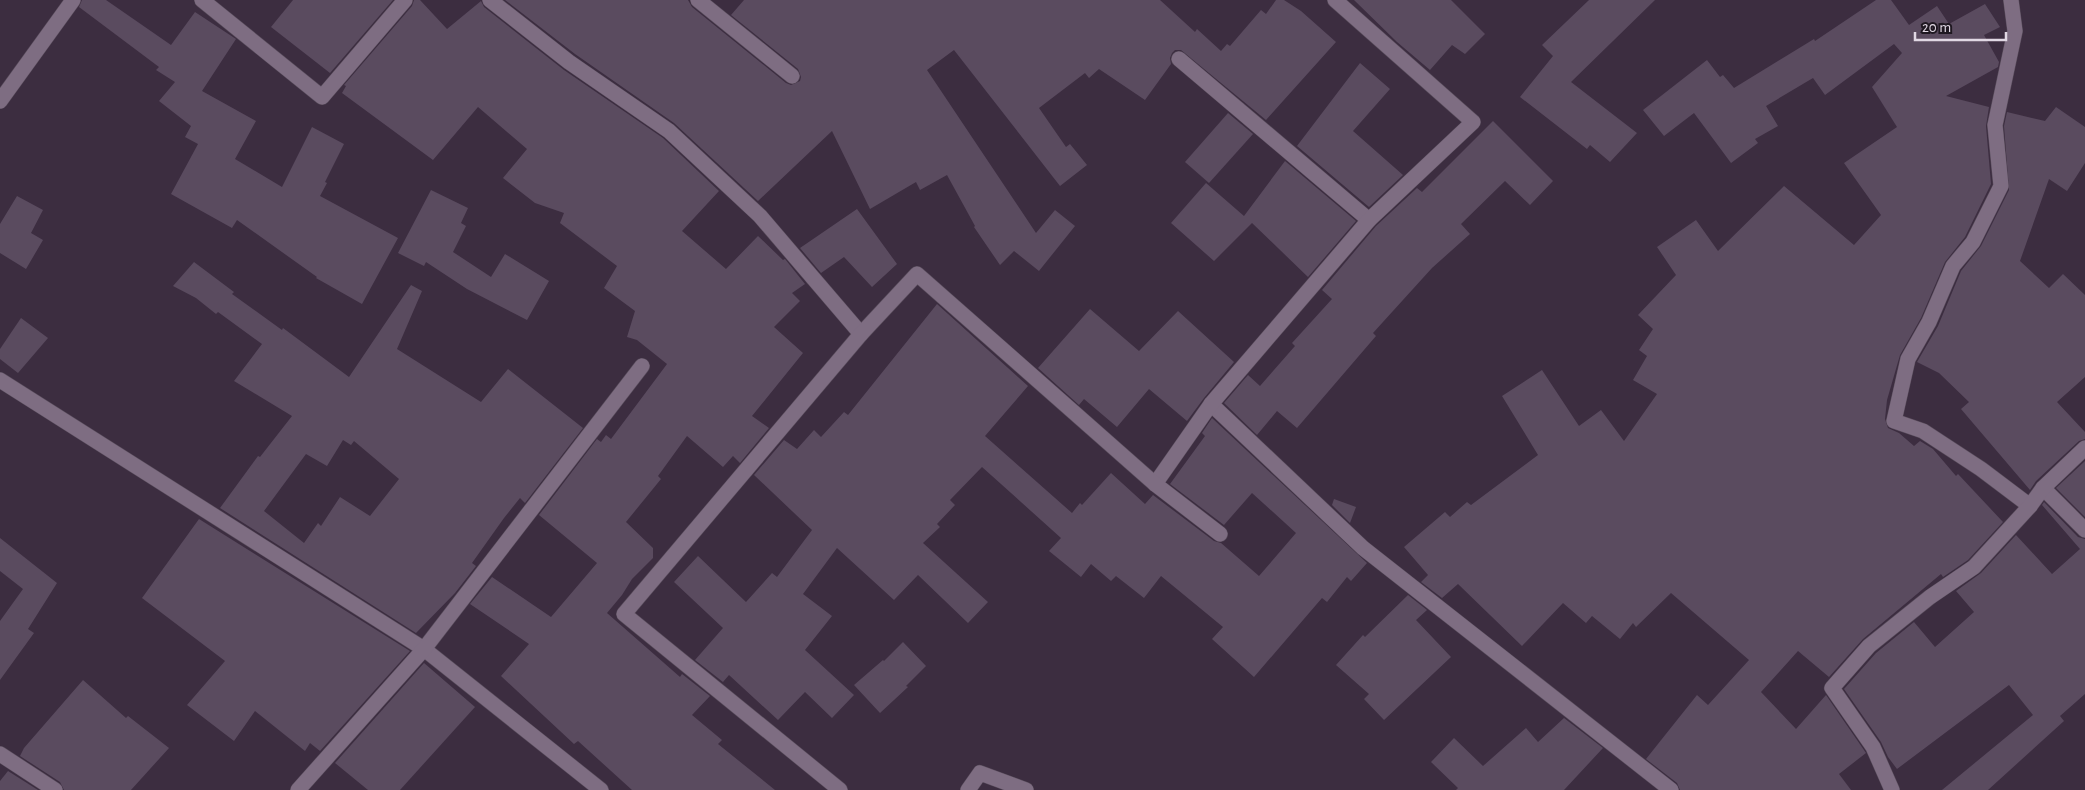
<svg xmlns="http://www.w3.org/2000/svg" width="2085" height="790" font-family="'Alegreya Sans',sans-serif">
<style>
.building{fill:#5a4b5f;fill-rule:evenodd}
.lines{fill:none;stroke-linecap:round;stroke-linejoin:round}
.minor-casing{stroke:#584c5b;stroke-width:16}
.minor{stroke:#7e6d82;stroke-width:15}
</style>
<rect width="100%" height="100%" fill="#3c2d40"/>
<!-- building -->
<g class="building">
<polygon points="82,0 106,0 171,45 195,12 236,39 202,91 256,121 235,159 282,187 312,127 344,144 325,182 327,183 320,196 398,238 362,304 316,278 317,277 237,220 232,228 171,194 198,144 185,137 191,126 159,101 175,82 156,70 159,67 79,7"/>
<polygon points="293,0 393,0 330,73 271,27"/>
<polygon points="414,0 420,0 447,29 481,1 484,7 564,70 663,138 719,191 682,231 726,269 758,236 783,260 785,259 805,284 792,293 800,301 774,327 803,353 752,416 769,428 740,463 733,456 723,467 687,436 658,476 661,479 626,522 653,548 653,558 632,579 622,595 607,613 680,677 682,674 710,696 692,715 722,740 718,744 775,790 632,790 578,741 574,744 501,676 529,644 470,604 492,577 551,617 597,563 539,515 597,439 601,442 606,435 611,439 667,364 637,340 627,337 635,311 604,288 617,266 560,223 564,213 535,203 503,178 527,149 478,107 433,160 342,93 346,86 344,85 412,6"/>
<polygon points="505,0 688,0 692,7 786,83 791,85 800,81 801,77 798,69 731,15 744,0 1160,0 1195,32 1197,29 1221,51 1227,44 1230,46 1261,10 1266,14 1276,0 1284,0 1301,11 1336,42 1266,120 1181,50 1175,50 1172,53 1170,58 1171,64 1145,100 1099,69 1089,78 1085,73 1039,108 1066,147 1070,144 1087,165 1060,186 954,50 927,70 1036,233 1055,210 1075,226 1039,271 1014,251 1000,265 974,227 975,226 947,175 920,190 916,182 870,209 832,131 758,201 674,123 575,54"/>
<polygon points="1354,0 1451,0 1485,34 1465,54 1452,45 1430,70 1397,42"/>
<polygon points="1589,0 1655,0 1571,82 1637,133 1610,162 1590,145 1587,149 1520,97 1553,56 1542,45"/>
<polygon points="1876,0 1891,0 1909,25 1937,6 1949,24 1985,4 2000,27 1984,35 1999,62 1998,67 1946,96 1989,107 1986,126 1991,184 1965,237 1945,262 1921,318 1900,355 1887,400 1885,419 1888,428 1899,433 1914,446 1920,441 1933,449 1956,476 1958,474 2003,522 1968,560 1943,577 1941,574 1863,639 1829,677 1798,651 1761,692 1796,729 1826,695 1866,753 1839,774 1851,790 1680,790 1677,783 1646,759 1697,695 1708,705 1749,660 1671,593 1636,627 1633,623 1620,639 1592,616 1586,623 1563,603 1522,646 1458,584 1442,598 1421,582 1428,575 1404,547 1445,512 1450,517 1467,502 1471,505 1538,455 1502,396 1542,370 1579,426 1601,410 1624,441 1657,394 1633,380 1647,356 1639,350 1653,329 1638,315 1676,275 1657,247 1696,220 1718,251 1784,186 1854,245 1881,215 1844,163 1897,127 1872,87 1902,53 1894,44 1825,95 1813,78 1766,106 1778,126 1755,139 1758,143 1731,163 1694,113 1664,136 1643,110 1707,60 1720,77 1723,75 1734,88 1814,39 1815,41"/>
<polygon points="1360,63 1390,89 1353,131 1403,175 1369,207 1297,146"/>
<polygon points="2056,107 2085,127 2085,163 2067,191 2049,179 2020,261 2049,288 2063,274 2085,295 2085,377 2057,402 2085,432 2085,439 2079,441 2036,481 2030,490 1961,409 1969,402 1939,373 1917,362 1938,326 1961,271 1981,246 2009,190 2004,126 2007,112 2045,121"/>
<polygon points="1228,113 1253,134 1209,183 1185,162"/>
<polygon points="1493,121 1553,181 1530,205 1505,181 1461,224 1470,234 1432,268 1373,333 1376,336 1297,428 1277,411 1257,435 1224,403 1248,375 1260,386 1295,346 1292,343 1332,299 1322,290 1376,226 1417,188 1422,192"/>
<polygon points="1285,161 1356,221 1308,277 1252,223 1214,261 1171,223 1206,183 1244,216"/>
<polygon points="431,190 468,208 461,223 466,226 453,252 491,277 505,254 549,281 527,320 467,289 426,262 424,266 398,253"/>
<polygon points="17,196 43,210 31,233 43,240 26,269 0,253 0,224"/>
<polygon points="857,209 897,264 872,287 844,257 821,273 800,248"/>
<path d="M194,262L234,292L232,294L282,330L283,328L349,377L411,285L422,291L397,349L481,402L508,369L583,428L525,503L520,498L504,518L472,563L476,566L455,593L416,633L220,508L258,456L260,457L292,416L234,381L262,344L218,312L216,314L196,298L173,286ZM343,440L351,445L354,441L399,479L370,516L340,497L321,526L318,523L304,543L264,511L306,454L327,466Z"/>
<polygon points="937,304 1028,386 985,436 1072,513 1080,503 1082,505 1111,473 1145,504 1153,495 1214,541 1221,543 1259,576 1296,533 1252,493 1224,525 1170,484 1205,436 1202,433 1212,418 1367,563 1351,581 1347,577 1327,602 1322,598 1254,677 1212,639 1223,627 1161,576 1144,598 1116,576 1111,581 1091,564 1081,577 1049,551 1061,538 982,467 950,500 955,505 937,524 940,527 923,543 988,602 968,623 918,575 894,600 837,548 803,594 832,616 805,650 854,695 832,718 805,692 778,720 729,675 723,682 695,660 723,628 674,582 698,556 746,602 772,573 777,577 812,530 754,475 784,440 797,449 814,430 821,437 844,412 848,415"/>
<polygon points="1090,309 1139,351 1178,311 1234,362 1204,398 1187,421 1149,389 1117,427 1084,399 1079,405 1038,368"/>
<polygon points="21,318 48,338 18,373 0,359 0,349"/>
<polygon points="2085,461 2085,517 2056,488"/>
<polygon points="1334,499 1356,507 1350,523 1332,505"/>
<polygon points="2044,502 2078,537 2085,539 2085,694 2060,716 2064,721 1988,790 1942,790 2033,715 2009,685 1897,769 1888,757 1881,742 1844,689 1876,653 1914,622 1935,647 1974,612 1956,591 1981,573 2016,535 2052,574 2080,549 2042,505"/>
<polygon points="199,519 410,651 320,751 310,743 305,751 255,711 234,741 187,705 225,661 142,598"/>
<polygon points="0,538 57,583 28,629 34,633 0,680 0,621 23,589 0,571"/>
<polygon points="1408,595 1427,610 1416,620 1451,657 1384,720 1364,699 1369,694 1336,665 1363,635 1365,637"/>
<polygon points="903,642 926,666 906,686 908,687 880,713 854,685 883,660 884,661"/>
<polygon points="424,663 475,707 400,790 368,790 335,763"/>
<polygon points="83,680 126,718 128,716 169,748 131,790 64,790 60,782 20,756 24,748"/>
<polygon points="1564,718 1603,748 1564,790 1456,790 1458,788 1431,762 1454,738 1483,766 1526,728 1538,742"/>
<polygon points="8,771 38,790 0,790 0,781"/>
</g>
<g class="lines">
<defs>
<g id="minor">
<polyline points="202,0 322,97 405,0"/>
<polyline points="490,0 569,62 669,131 760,216 861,334"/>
<polyline points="698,0 792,76"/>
<polyline points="2011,0 2015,31 1995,125 2001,186 1973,242 1953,266 1929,322 1908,359 1894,421 1923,431 1981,469 2030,506"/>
<polyline points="1179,59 1369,220"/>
<polyline points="0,101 73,0"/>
<polyline points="0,380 424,649 601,790"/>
<polyline points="1211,404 1363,548 1671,790"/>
<polyline points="1155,484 1211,404 1369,220 1473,122 1335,0"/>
<polyline points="2043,488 2085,530"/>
<polyline points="0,754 55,790"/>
<polyline points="298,790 424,649 642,366"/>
<polyline points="840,790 624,614 861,334 917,274 1155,484 1220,534"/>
<polyline points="968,790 980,773 1026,790"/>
<polyline points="1892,790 1873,747 1832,688 1869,646 1930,597 1974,567 2030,506 2043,488 2085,448"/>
</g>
</defs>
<!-- minor casing -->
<use href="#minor" class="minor-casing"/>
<!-- minor -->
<use href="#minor" class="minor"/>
</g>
<!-- scale -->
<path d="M1915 32v8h91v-8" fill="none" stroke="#e1d8e4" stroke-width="2.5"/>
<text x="1922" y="32" font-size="15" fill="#e1d8e4" stroke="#1f1821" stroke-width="4" paint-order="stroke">20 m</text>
</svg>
